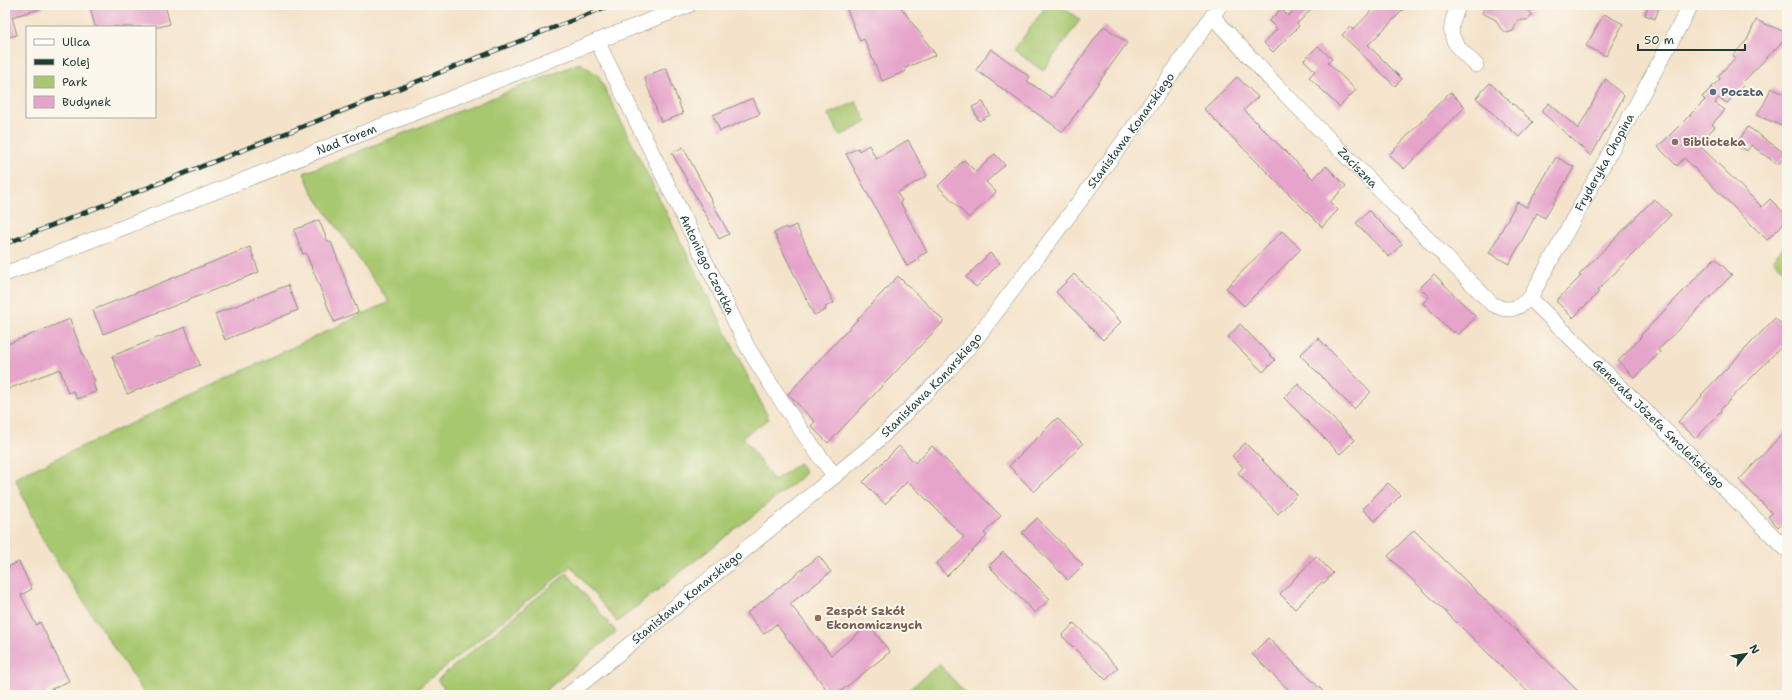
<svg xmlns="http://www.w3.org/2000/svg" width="1792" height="700" font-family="'Shantell Sans',sans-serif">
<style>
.green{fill:#a8c870;stroke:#648252}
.building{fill:#e6a4cb}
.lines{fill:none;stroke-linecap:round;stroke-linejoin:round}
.street-casing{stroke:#8a907f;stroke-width:16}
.street{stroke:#fff;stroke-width:15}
.rail-casing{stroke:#1f3d34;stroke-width:4.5}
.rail{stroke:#fbf7ec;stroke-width:3;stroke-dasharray:9;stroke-linecap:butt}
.service-dot{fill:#5c6f8a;stroke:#fbf7ec;stroke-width:1.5}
.education-dot{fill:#8d6e63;stroke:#fbf7ec;stroke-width:1.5}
.labels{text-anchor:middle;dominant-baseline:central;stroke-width:4;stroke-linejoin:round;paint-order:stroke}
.service-label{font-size:12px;font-weight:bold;fill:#4e5e75;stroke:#fbf7ec;text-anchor:start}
.street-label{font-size:12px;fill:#1f3d34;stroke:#fbf7ec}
.education-label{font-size:12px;font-weight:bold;fill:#785e54;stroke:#fbf7ec;text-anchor:start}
</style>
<rect width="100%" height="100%" fill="#fbf7ec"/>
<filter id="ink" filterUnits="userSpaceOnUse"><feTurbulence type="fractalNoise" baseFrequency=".025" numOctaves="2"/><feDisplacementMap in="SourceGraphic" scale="8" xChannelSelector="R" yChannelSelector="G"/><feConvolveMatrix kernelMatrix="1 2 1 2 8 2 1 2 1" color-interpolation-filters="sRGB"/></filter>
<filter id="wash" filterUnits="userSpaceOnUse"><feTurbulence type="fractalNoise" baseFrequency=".012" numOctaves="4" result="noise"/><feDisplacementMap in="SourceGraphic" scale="16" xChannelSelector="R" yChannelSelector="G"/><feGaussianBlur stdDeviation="0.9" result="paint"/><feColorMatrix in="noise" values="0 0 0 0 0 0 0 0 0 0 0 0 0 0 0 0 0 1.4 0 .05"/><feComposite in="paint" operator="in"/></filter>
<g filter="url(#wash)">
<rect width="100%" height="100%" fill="#f4e3ca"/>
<!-- green -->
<g class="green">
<polygon points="1047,5 1060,5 1080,20 1043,71 1014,50"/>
<polygon points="580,63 598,75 769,419 743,437 774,481 799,463 805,472 803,476 617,622 571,566 410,695 145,695 42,539 15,478 389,302 312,192 304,173"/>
<polygon points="856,102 867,122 840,136 828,114"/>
<polygon points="1787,244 1787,274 1773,259"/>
<polygon points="567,573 616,632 540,695 450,695 437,680"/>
<polygon points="939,664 967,695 903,695"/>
</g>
<g id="blocks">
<!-- building -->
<g class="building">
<polygon points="5,5 43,5 43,8 12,17 17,35 5,38"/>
<polygon points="97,5 165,5 170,24 159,27 95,27 90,7"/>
<polygon points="845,5 899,5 936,55 905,68 906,71 882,81 864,39 860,41"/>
<polygon points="1299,5 1315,5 1297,24 1299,26 1273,52 1264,43 1277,29 1269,21 1281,9 1288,16"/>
<polygon points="1377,5 1408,5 1368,45 1402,79 1395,86 1342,35 1350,27 1353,30"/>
<polygon points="1485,5 1516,5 1527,10 1533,15 1527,20 1518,20 1513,31 1507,33 1501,29 1496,20 1482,13"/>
<polygon points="1648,5 1659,8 1655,19 1645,15"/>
<polygon points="1604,14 1623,24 1606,56 1586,46"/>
<polygon points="1756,20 1787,33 1787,37 1743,82 1745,84 1727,103 1718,98 1715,103 1725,110 1712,124 1715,127 1698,144 1762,207 1770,199 1787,216 1787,220 1767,240 1684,158 1677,166 1658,147 1705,100 1702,97 1720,79 1718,76 1735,58 1733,55 1747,40"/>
<polygon points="1104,26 1127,43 1063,132 976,70 991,49 1030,77 1027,81 1052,98"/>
<polygon points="1318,46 1332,59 1328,63 1356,90 1339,107 1309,77 1315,71 1304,60"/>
<polygon points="666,68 683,114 661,122 644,77"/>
<polygon points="1237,77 1258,97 1244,110 1313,179 1326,166 1346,186 1330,202 1338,210 1322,227 1204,109"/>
<polygon points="1606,79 1624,96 1591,156 1541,111 1549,103 1578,129"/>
<polygon points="1490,83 1533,122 1519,137 1476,98"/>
<polygon points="1771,88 1787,95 1787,128 1756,115 1764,104"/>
<polygon points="1450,92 1465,107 1404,169 1389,155"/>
<polygon points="753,98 760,114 720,131 713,115"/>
<polygon points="983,102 990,115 979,121 972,107"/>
<polygon points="1748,127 1786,154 1778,165 1751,145 1747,151 1737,143"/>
<polygon points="908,140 927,176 897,193 902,201 900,202 927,252 918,257 919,260 907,266 846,154 858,148 859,151 869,145 876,159"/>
<polygon points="683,147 729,234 719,239 672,153"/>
<polygon points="995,154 1005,165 986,182 996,192 969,218 938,186 964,160 976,172"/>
<polygon points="1556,157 1574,167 1545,218 1537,213 1509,264 1489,253 1517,202 1527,207"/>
<polygon points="1654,199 1671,215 1597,291 1599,292 1573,318 1556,301 1581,276 1579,275"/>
<polygon points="1369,211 1402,244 1389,257 1356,223"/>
<polygon points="319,220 328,242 331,242 358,312 334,322 306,253 303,254 294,230"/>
<polygon points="796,225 834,303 825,307 826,310 814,315 774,233 786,227 787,229"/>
<polygon points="1282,231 1301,249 1244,306 1226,288"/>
<polygon points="250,247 259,272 103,334 93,310"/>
<polygon points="990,253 1000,263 976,287 966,277"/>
<polygon points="1715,258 1732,275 1658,350 1660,352 1635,378 1618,361 1642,336 1641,335"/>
<polygon points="1074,274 1121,322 1103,340 1056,292"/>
<polygon points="1434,274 1476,317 1458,335 1454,331 1453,333 1423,303 1429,297 1420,288"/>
<polygon points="898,276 944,321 828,443 811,426 815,422 788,394"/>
<polygon points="288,285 298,310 225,340 215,314"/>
<polygon points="1775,318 1787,329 1787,341 1720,410 1721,412 1696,438 1678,422 1702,396 1701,395"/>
<polygon points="70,319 83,355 95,382 93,383 96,392 77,399 73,391 68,393 60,369 5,390 5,345"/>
<polygon points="1240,324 1275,360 1263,372 1228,337"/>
<polygon points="185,327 200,365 127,394 112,356"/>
<polygon points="1318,338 1371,392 1354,409 1300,355"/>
<polygon points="1298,384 1355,440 1340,454 1284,398"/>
<polygon points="1057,418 1083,444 1034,492 1009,466"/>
<polygon points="1787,429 1787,517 1778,527 1768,517 1772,513 1739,480"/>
<polygon points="1245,443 1297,495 1278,514 1238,473 1243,467 1232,456"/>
<polygon points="899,446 915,463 932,446 1001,516 984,533 987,536 947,576 936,564 964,537 908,481 885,504 863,482"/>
<polygon points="1388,483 1401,495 1375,521 1362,509"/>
<polygon points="1037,518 1083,565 1068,580 1022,533"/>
<polygon points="1414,530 1582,695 1531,695 1388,556"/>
<polygon points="1003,552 1050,599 1035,613 989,566"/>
<polygon points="819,556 831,572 790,604 831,655 869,625 890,652 836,695 831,695 776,624 764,634 747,613"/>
<polygon points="1316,556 1333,573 1324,583 1322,582 1295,609 1280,594"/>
<polygon points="19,562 32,589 21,595 36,625 40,622 69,681 45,692 47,695 5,695 5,568"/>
<polygon points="1074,623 1118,668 1106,680 1062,636"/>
<polygon points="1268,638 1327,695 1294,695 1252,654"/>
</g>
</g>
</g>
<g filter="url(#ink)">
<use href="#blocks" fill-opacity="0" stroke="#8a907f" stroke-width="1"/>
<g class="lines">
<defs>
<g id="street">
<path d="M1459,5C1443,36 1454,44 1476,65"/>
<path id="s1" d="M1213,17L1273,82L1491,303C1507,313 1516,310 1530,298L1691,5"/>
<path id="s2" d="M597,41L748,348C775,392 803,436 835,476"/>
<path id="s3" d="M5,274L689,5"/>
<path id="s4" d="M1530,298L1787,550"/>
<path id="s5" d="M568,695L877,441L945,374L975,340L1079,202L1142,116L1220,5"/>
</g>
</defs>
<!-- street casing -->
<use href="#street" class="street-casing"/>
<!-- street -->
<use href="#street" class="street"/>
<defs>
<polyline id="rail" points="5,244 611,5"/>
</defs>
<!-- rail casing -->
<use href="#rail" class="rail-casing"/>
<!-- rail -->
<use href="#rail" class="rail"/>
</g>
</g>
<!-- markers -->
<circle class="service-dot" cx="1713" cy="92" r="4"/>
<g class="education-dot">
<circle cx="1675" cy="142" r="4"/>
<circle cx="818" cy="618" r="4"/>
</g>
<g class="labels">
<!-- service labels -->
<g class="service-label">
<text x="1721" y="92">Poczta</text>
</g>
<!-- street labels -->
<g class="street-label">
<text stroke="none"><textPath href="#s5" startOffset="802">Stanisława Konarskiego</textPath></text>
<text stroke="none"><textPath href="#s3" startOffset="367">Nad Torem</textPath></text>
<text stroke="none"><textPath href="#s1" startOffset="597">Fryderyka Chopina</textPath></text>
<text stroke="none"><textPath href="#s1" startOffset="209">Zaciszna</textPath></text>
<text stroke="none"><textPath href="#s2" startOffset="249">Antoniego Czortka</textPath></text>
<text stroke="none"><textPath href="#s5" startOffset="478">Stanisława Konarskiego</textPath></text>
<text stroke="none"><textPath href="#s4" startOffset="180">Generała Józefa Smoleńskiego</textPath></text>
<text stroke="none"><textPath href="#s5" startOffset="154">Stanisława Konarskiego</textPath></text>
</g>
<!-- education labels -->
<g class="education-label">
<text x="1683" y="142">Biblioteka</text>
<text x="826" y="611">Zespół Szkół<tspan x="826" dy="14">Ekonomicznych</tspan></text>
</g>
</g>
<!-- margin -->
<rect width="1792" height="700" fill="none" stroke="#fbf7ec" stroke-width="20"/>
<!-- legend -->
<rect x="26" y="26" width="130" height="92" fill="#fbf7ec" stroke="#a3ada2"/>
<rect x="34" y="39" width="20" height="6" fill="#ffffff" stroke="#a3ada2"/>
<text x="62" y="46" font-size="12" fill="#1f3d34">Ulica</text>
<rect x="34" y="59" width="20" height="6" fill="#1f3d34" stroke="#a3ada2"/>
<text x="62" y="66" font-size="12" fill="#1f3d34">Kolej</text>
<rect x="34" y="76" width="20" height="12" fill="#a8c870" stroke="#a3ada2"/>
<text x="62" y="86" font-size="12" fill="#1f3d34">Park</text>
<rect x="34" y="96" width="20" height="12" fill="#e6a4cb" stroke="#a3ada2"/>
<text x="62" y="106" font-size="12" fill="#1f3d34">Budynek</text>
<!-- north arrow -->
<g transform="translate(1746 654) rotate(60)" stroke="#fbf7ec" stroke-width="3" paint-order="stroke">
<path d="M0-3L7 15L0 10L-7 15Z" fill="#1f3d34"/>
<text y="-6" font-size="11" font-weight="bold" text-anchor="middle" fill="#1f3d34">N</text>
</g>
<!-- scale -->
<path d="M1638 44v6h107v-6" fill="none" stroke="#1f3d34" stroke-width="2"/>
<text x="1644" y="44" font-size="12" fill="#1f3d34" stroke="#fbf7ec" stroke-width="3" paint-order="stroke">50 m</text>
</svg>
